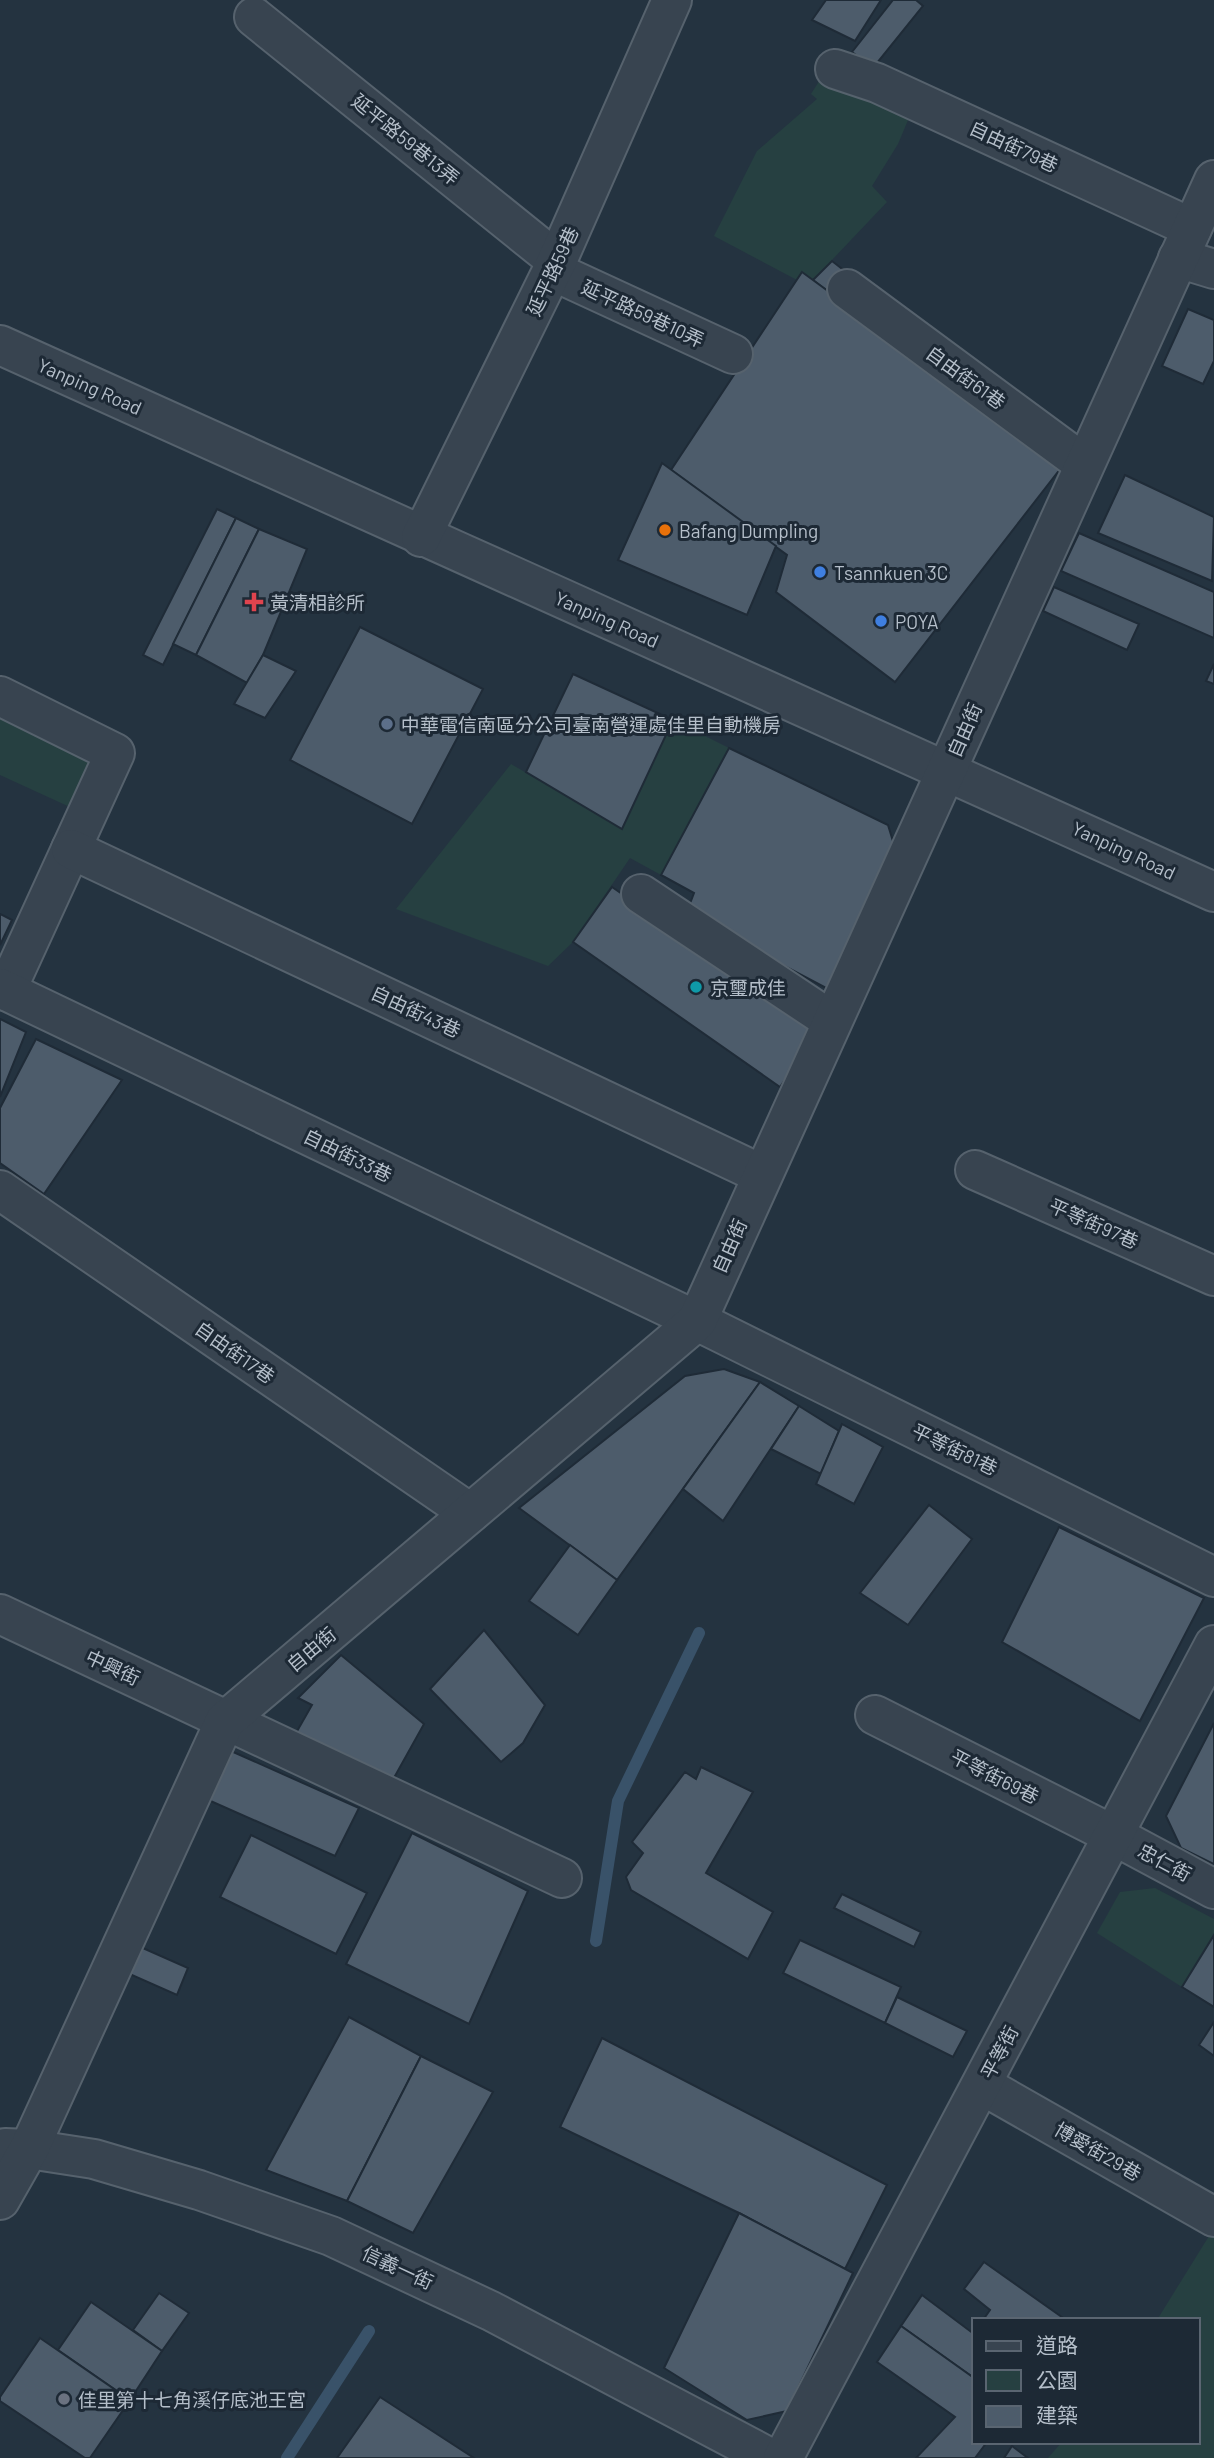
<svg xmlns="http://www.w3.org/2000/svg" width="1214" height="2458" font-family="Barlow,'Noto Sans TC',sans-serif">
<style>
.green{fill:#264041}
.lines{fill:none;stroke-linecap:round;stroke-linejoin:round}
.stream{stroke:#395269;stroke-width:12}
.building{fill:#4d5c6b;stroke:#1f2b37;stroke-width:2}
.minor-casing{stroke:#56626d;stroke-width:42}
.minor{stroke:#384450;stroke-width:38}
.food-dot{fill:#e8710a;stroke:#1d2935;stroke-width:2.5}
.shop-dot{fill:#3f7fe0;stroke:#1d2935;stroke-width:2.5}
.health-dot{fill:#e0444e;stroke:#1d2935;stroke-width:2.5}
.service-dot{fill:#5c6f8a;stroke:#1d2935;stroke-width:2.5}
.culture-dot{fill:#0f9aa8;stroke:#1d2935;stroke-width:2.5}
.worship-dot{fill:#6b7280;stroke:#1d2935;stroke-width:2.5}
.labels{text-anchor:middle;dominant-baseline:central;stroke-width:6;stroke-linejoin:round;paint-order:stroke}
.street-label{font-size:19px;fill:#b5bfca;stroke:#1d2935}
.poi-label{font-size:19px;fill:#b5bfca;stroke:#1d2935;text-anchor:start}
</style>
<rect width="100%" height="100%" fill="#243340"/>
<!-- green -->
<g class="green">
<polygon points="823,75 911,113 898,144 872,186 887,202 813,280 802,272 797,280 714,236 757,151 817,99 811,94"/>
<polygon points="0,708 71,738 92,766 72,808 0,775"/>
<polygon points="673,720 729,748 661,875 630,858 573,942 548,966 396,909 511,764 622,829"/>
<polygon points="1155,1888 1214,1919 1214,1935 1182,1987 1097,1933 1120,1892"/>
<polygon points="1214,2228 1214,2458 1048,2458 1062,2442 1198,2442 1198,2320 1157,2320"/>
</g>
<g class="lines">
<!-- stream -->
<g class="stream">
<polyline points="596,1941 618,1801 699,1633"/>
<polyline points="287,2458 369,2331"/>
</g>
</g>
<!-- building -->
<g class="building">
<polygon points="826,0 881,0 855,41 812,20"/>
<polygon points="893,0 916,0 923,6 873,68 852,52"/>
<polygon points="832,261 855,279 839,300 813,280"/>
<polygon points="802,272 1064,464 895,682 776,592 787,555 671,470"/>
<polygon points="1188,309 1214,320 1214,361 1203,384 1162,366"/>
<polygon points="662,463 776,546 747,615 618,560"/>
<polygon points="1125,475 1214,517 1212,581 1098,533"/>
<polygon points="217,509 236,518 163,665 143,655"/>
<polygon points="236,518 259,529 196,655 173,644"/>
<polygon points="259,529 307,549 263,655 247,683 196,655"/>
<polygon points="1079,533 1214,592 1214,638 1061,571"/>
<polygon points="1054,587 1139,624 1127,650 1043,611"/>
<polygon points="360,627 483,689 412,824 290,760"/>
<polygon points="263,655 296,671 265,718 234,704"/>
<polygon points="1214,664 1214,684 1206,681"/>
<polygon points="573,674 673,720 622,829 526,772"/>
<polygon points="729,748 888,825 895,848 828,989 686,914 694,893 661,875"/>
<polygon points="612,887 819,1031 780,1087 573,942"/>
<polygon points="0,914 12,920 0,945"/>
<polygon points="0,1019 26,1032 0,1097"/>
<polygon points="36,1039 122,1080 44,1194 0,1163 0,1108"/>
<polygon points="724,1369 760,1382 617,1580 519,1508 685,1376"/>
<polygon points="760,1382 799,1406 723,1521 683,1489"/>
<polygon points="799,1406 839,1431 821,1474 771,1449"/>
<polygon points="842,1424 883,1447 854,1504 816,1484"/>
<polygon points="929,1505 972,1539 908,1625 860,1593"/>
<polygon points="1059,1527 1204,1598 1140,1721 1002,1642"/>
<polygon points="570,1545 617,1580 578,1635 529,1601"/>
<polygon points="484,1630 545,1705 523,1743 501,1762 430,1689"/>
<polygon points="341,1655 424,1724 390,1785 292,1740 312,1705 298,1698"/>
<polygon points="1214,1723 1214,1864 1181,1848 1166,1816"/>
<polygon points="231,1751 359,1808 335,1856 206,1799"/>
<polygon points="701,1767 753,1792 706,1873 773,1912 748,1959 631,1890 626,1877 643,1853 632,1842 685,1772 696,1779"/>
<polygon points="412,1833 528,1891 469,2024 346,1964"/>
<polygon points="251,1835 367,1893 336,1954 220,1897"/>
<polygon points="842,1894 921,1932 914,1947 834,1908"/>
<polygon points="1214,1935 1214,2007 1182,1987"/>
<polygon points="800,1940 901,1987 885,2023 783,1973"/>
<polygon points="136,1945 188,1968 177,1995 125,1972"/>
<polygon points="897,1997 967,2031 953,2057 885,2023"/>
<polygon points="349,2017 421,2056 347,2201 266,2170"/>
<polygon points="1214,2022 1214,2056 1199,2045"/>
<polygon points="602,2038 887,2185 845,2269 739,2213 560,2127"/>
<polygon points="421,2056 493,2092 413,2233 347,2201"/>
<polygon points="739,2213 853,2273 787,2411 747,2420 664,2368"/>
<polygon points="984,2262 1066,2320 983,2320 990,2310 964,2289"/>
<polygon points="159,2293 189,2313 162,2351 133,2330"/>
<polygon points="922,2295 974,2334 974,2378 901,2326"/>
<polygon points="91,2302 162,2351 130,2400 58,2350"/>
<polygon points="901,2326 974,2378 974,2442 987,2442 975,2458 916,2458 955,2417 877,2362"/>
<polygon points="40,2338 130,2400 90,2458 85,2458 0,2401 0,2397"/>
<polygon points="380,2397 474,2458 337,2458"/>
<polygon points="1012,2446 1028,2458 1004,2458"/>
</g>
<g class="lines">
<defs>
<g id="minor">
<polyline points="254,17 557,261"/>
<polyline points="835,69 877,83 1192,228"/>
<polyline points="1178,258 1214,269"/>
<polyline points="553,271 733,354"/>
<polyline points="847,289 1084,464"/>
<path d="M0,345C404,529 810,707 1214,892"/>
<polyline points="421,537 557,261 672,0"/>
<polyline points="0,696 115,753 6,991"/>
<polyline points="71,849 761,1174"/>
<polyline points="641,894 832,1021"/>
<polyline points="0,988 697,1321 1214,1577"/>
<polyline points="975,1170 1214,1276"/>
<polyline points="0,1190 470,1513"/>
<polyline points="0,1614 562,1878"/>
<polyline points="875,1715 1115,1836 1214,1889"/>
<polyline points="982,2085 1214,2217"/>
<polyline points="5,2148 29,2149 94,2159 199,2190 331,2236 491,2311 770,2458"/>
<polyline points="0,2200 29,2149 225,1721 697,1321 1214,180"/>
<polyline points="783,2458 1214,1645"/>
</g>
</defs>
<!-- minor casing -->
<use href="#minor" class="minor-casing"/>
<!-- minor -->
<use href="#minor" class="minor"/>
</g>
<!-- markers -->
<circle class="food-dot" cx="665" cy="530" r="7"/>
<g class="shop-dot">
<circle cx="820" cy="572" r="7"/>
<circle cx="881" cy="621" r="7"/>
</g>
<path class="health-dot" d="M250.5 591.5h7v7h7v7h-7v7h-7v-7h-7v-7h7z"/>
<circle class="service-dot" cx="387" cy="724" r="7"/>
<circle class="culture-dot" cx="696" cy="987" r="7"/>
<circle class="worship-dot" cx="64" cy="2399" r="7"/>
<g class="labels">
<!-- street labels -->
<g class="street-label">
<text transform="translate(406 139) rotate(39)">延平路59巷13弄</text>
<text transform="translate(1014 146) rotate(25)">自由街79巷</text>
<text transform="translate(552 271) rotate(-65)">延平路59巷</text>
<text transform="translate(643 313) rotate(25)">延平路59巷10弄</text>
<text transform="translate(966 377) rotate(36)">自由街61巷</text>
<text transform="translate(90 386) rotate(24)">Yanping Road</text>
<text transform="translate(607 619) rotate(24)">Yanping Road</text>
<text transform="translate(964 730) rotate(-66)">自由街</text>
<text transform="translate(1124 850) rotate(25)">Yanping Road</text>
<text transform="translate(416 1011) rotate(25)">自由街43巷</text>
<text transform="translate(348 1155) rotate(26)">自由街33巷</text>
<text transform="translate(1094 1223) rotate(24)">平等街97巷</text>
<text transform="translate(729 1246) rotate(-66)">自由街</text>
<text transform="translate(235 1352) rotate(35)">自由街17巷</text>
<text transform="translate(955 1449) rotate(26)">平等街81巷</text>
<text transform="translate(311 1649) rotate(-40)">自由街</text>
<text transform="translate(113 1667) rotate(25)">中興街</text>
<text transform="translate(995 1776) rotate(27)">平等街69巷</text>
<text transform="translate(1165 1862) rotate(28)">忠仁街</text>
<text transform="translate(999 2052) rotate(-62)">平等街</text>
<text transform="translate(1098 2151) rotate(30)">博愛街29巷</text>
<text transform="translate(398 2267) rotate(25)">信義一街</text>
</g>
<!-- poi labels -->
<g class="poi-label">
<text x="679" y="530">Bafang Dumpling</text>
<text x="834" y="572">Tsannkuen 3C</text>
<text x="270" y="602">黃清相診所</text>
<text x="895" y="621">POYA</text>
<text x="401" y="724">中華電信南區分公司臺南營運處佳里自動機房</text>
<text x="710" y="987">京璽成佳</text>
<text x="78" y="2399">佳里第十七角溪仔底池王宮</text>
</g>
</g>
<!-- legend -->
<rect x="972" y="2318" width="228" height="126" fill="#1d2935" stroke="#5a6571" stroke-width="2"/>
<rect x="986" y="2341" width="35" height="10" fill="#384450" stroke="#5a6571" stroke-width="2"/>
<text x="1036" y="2353" font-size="21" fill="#b5bfca">道路</text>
<rect x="986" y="2370" width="35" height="21" fill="#264041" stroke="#5a6571" stroke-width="2"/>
<text x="1036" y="2388" font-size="21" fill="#b5bfca">公園</text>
<rect x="986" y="2406" width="35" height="21" fill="#4d5c6b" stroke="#5a6571" stroke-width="2"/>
<text x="1036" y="2423" font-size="21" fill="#b5bfca">建築</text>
</svg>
